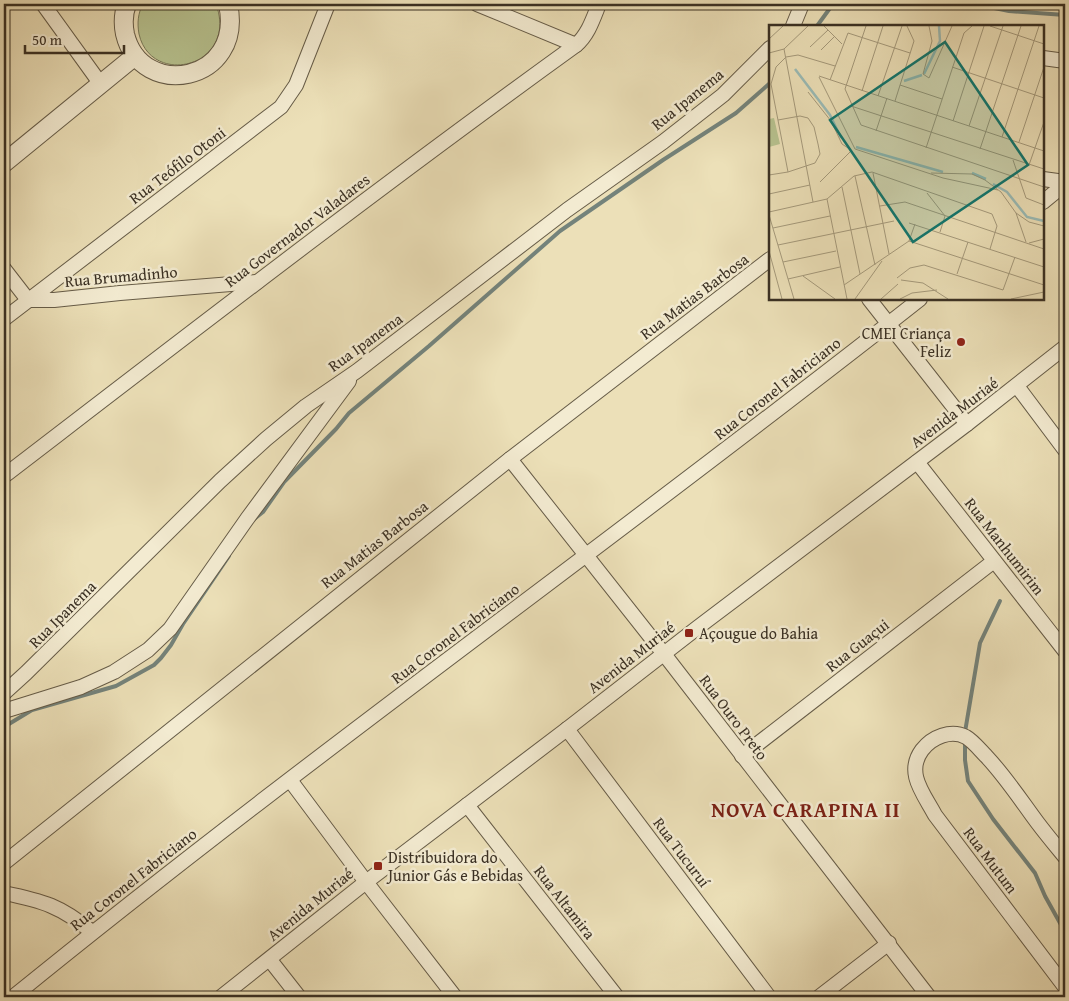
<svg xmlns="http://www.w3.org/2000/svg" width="1069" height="1001" font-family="'Gentium Book Plus',serif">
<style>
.green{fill:#b7c28f;stroke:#787959}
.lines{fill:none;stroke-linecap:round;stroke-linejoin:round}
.stream{stroke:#74837b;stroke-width:4}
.minor-casing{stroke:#665c48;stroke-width:16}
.tertiary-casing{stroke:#665c48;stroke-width:20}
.minor{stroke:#f3ebd1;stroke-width:14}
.tertiary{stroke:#f3ebd1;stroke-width:18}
.poi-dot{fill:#8f2418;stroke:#f3ebd1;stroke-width:2}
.labels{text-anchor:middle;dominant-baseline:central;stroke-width:5;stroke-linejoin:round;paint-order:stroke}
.street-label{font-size:16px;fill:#3a3023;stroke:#f3ebd1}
.poi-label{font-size:16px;fill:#3a3023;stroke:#f3ebd1;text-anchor:start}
.district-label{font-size:21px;font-weight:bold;letter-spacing:1px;fill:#7a1f14;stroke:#f3ebd1}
.inset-river{fill:none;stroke:#9abbb6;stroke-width:2.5}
.inset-road{fill:none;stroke:#a59a7c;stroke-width:1}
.view{fill:#0f766e;fill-opacity:0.15;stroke:#0f766e;stroke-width:2.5}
.inset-edge{fill:none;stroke:#3a3023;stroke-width:2.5}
</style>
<rect width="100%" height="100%" fill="#ece0b8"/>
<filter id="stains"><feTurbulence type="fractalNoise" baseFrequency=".004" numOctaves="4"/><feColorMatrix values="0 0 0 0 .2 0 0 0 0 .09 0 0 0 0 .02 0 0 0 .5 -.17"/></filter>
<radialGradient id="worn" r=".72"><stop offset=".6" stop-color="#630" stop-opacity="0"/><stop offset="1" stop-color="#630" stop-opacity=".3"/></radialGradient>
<!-- green -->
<path class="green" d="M143,4H216C239,67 151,88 139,34C137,23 138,13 143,4Z"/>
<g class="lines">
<!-- stream -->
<g class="stream">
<polyline points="975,4 1009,11 1065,15"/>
<polyline points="817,26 833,4"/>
<polyline points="253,520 263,512 284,482 336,429 349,413 429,346 560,231 663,160 736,113 770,83"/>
<polyline points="4,727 32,710 116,686 154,665 161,658 171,645 183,624 229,556"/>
<polyline points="965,732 980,643 1000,601"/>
<polyline points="965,742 965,760 968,781 993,819 1035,873 1045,896 1065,932"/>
</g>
<defs>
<g id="minor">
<polyline points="43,4 100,83"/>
<polyline points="477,4 576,45"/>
<polyline points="793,26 802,4"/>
<polyline points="1043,58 1065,61"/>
<polyline points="1043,179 1065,182"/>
<polyline points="1043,202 1065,184"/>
<polyline points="4,269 28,300 54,300 120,293 257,282"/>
<polyline points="869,299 967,424"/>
<polyline points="4,319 281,107 296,85 328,4"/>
<polyline points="1017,386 1065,450"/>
<polyline points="510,459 664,654 929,997"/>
<polyline points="917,462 1065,651"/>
<path d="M4,476C193,331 382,185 576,45C588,35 593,19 599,4"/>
<polyline points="4,693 26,673 220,481 266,439 306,406 357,371 567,210 663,142 723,95 770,48"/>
<polyline points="4,711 81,687 114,672 148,650 170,629 247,519 349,381"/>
<polyline points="567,729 769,997"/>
<polyline points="742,756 994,561"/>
<polyline points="290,780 366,882 455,997"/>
<polyline points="467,805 617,997"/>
<path d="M1065,857C1056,846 1046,834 1037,822C1020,799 1005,776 986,756C980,750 973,741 966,737C951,729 932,737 922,750C905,773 924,794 935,815L1065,987"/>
<polyline points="4,863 510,459 770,259"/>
<path d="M4,893C43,901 61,906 92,932"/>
<polyline points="270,960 299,997"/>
<path d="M13,997C309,756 621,535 920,299"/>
<polyline points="221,997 366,882 567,729 697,628 967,424 1065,347"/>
<polyline points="819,997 889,943"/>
</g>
<g id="tertiary">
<path d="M127,4C123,14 123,24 125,34C141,101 245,83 228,4"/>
<polyline points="4,163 135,56"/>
</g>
</defs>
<!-- minor casing -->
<use href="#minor" class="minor-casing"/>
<!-- tertiary casing -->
<use href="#tertiary" class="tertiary-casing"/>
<!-- minor -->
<use href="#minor" class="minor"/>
<!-- tertiary -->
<use href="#tertiary" class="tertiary"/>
</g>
<!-- markers -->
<g class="poi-dot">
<circle cx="961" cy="342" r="5"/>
<rect x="684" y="628" width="10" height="10" rx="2.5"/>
<rect x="373" y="861" width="10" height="10" rx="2.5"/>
</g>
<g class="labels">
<!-- street labels -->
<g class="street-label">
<text transform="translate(687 99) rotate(-39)">Rua Ipanema</text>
<text transform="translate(177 165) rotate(-37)">Rua Teófilo Otoni</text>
<text transform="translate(297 230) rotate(-37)">Rua Governador Valadares</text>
<text transform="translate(121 276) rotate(-5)">Rua Brumadinho</text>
<text transform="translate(694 296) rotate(-37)">Rua Matias Barbosa</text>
<text transform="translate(365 342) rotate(-36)">Rua Ipanema</text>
<text transform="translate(777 388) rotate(-38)">Rua Coronel Fabriciano</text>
<text transform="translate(954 412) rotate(-37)">Avenida Muriaé</text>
<text transform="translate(374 544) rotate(-38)">Rua Matias Barbosa</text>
<text transform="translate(1005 546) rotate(52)">Rua Manhumirim</text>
<text transform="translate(62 614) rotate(-45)">Rua Ipanema</text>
<text transform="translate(455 633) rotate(-37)">Rua Coronel Fabriciano</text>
<text transform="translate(857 645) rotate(-38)">Rua Guaçui</text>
<text transform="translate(631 657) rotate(-38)">Avenida Muriaé</text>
<text transform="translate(734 717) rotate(53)">Rua Ouro Preto</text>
<text transform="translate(682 852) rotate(53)">Rua Tucuruí</text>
<text transform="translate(991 860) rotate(53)">Rua Mutum</text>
<text transform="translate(133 879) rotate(-38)">Rua Coronel Fabriciano</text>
<text transform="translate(565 902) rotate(52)">Rua Altamira</text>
<text transform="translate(310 904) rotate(-39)">Avenida Muriaé</text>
</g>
<!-- poi labels -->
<g class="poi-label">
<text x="951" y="333" text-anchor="end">CMEI Criança<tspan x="951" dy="18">Feliz</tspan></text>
<text x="699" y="633">Açougue do Bahia</text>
<text x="388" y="857">Distribuidora do<tspan x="388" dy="18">Junior Gás e Bebidas</tspan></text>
</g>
<!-- district labels -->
<g class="district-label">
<text x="806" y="809">NOVA CARAPINA II</text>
</g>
</g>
<!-- overview -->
<g transform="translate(769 25)">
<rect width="275" height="275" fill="#ece0b8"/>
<path d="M5,93L11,119L0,122V94Z" fill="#b7c28f"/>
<path class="inset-river" d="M26,44L61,90L72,113M155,49L171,16L170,1M135,56L153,50M87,122L174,147M203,148L217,154M224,159L238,167L258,192L275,196"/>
<path class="inset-road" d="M39,1L15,24L44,177M55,1L73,19M97,1L76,64L92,100L275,162M160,1L163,16L154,49L160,53L183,1M221,1L275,19M0,14L14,1M41,22L59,5M52,25L65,12M0,28L15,24M183,42L275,73M50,51L275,126M50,52L86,124L174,153L229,165M61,55L79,8L141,28M131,60L173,74M93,66L114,1M39,67L62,96L73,119L82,125M109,71L133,1M126,76L145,16L138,1M82,81L275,144M9,95L31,91L39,93L45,102L49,119L51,129L46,138L19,147M184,96L215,1M200,101L234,1M107,106L118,73M233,112L270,1M250,117L275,42M157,123L195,8L203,1M211,124L252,1M244,135L257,173L275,180M260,140L275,97M104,148L120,229M162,148L203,149L216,155L232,167L247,188L257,217M0,150L19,147L2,59L7,42L17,32L29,30L66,41M86,151L106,240M51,157L83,125M73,162L91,249M158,168L176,191L171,207M0,169L41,160M58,174L78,274M111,181L136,177L275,224M0,187L58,174L85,151L103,147L223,189L228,201L221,224M247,188L260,197L275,201M0,190L25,274M140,198L275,242M4,203L61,191M140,216L275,260M260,218L275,214M9,220L125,196M0,226L13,274M14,237L67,226M188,249L199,217M34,251L66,274M128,253L141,243L155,240L234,265L246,232M19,254L71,242M132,255L154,258L179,274M75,260L140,216L146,199M86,274L113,236M112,274L129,259M131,274L143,268L168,265M242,274L275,267"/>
<path class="view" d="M176,17L259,140L144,217L61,95Z"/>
<rect width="275" height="275" class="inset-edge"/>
</g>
<!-- margin -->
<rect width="1069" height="1001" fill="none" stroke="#ece0b8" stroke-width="20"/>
<rect x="5" y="5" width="1059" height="991" fill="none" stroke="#3a3023" stroke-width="2.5"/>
<rect x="10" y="10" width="1049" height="981" fill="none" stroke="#3a3023"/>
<!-- scale -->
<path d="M25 45v8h99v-8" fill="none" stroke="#3a3023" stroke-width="2.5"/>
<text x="32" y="45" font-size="15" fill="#3a3023" stroke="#f3ebd1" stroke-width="4" paint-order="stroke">50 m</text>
<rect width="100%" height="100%" filter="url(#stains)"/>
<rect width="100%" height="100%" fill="url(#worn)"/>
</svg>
